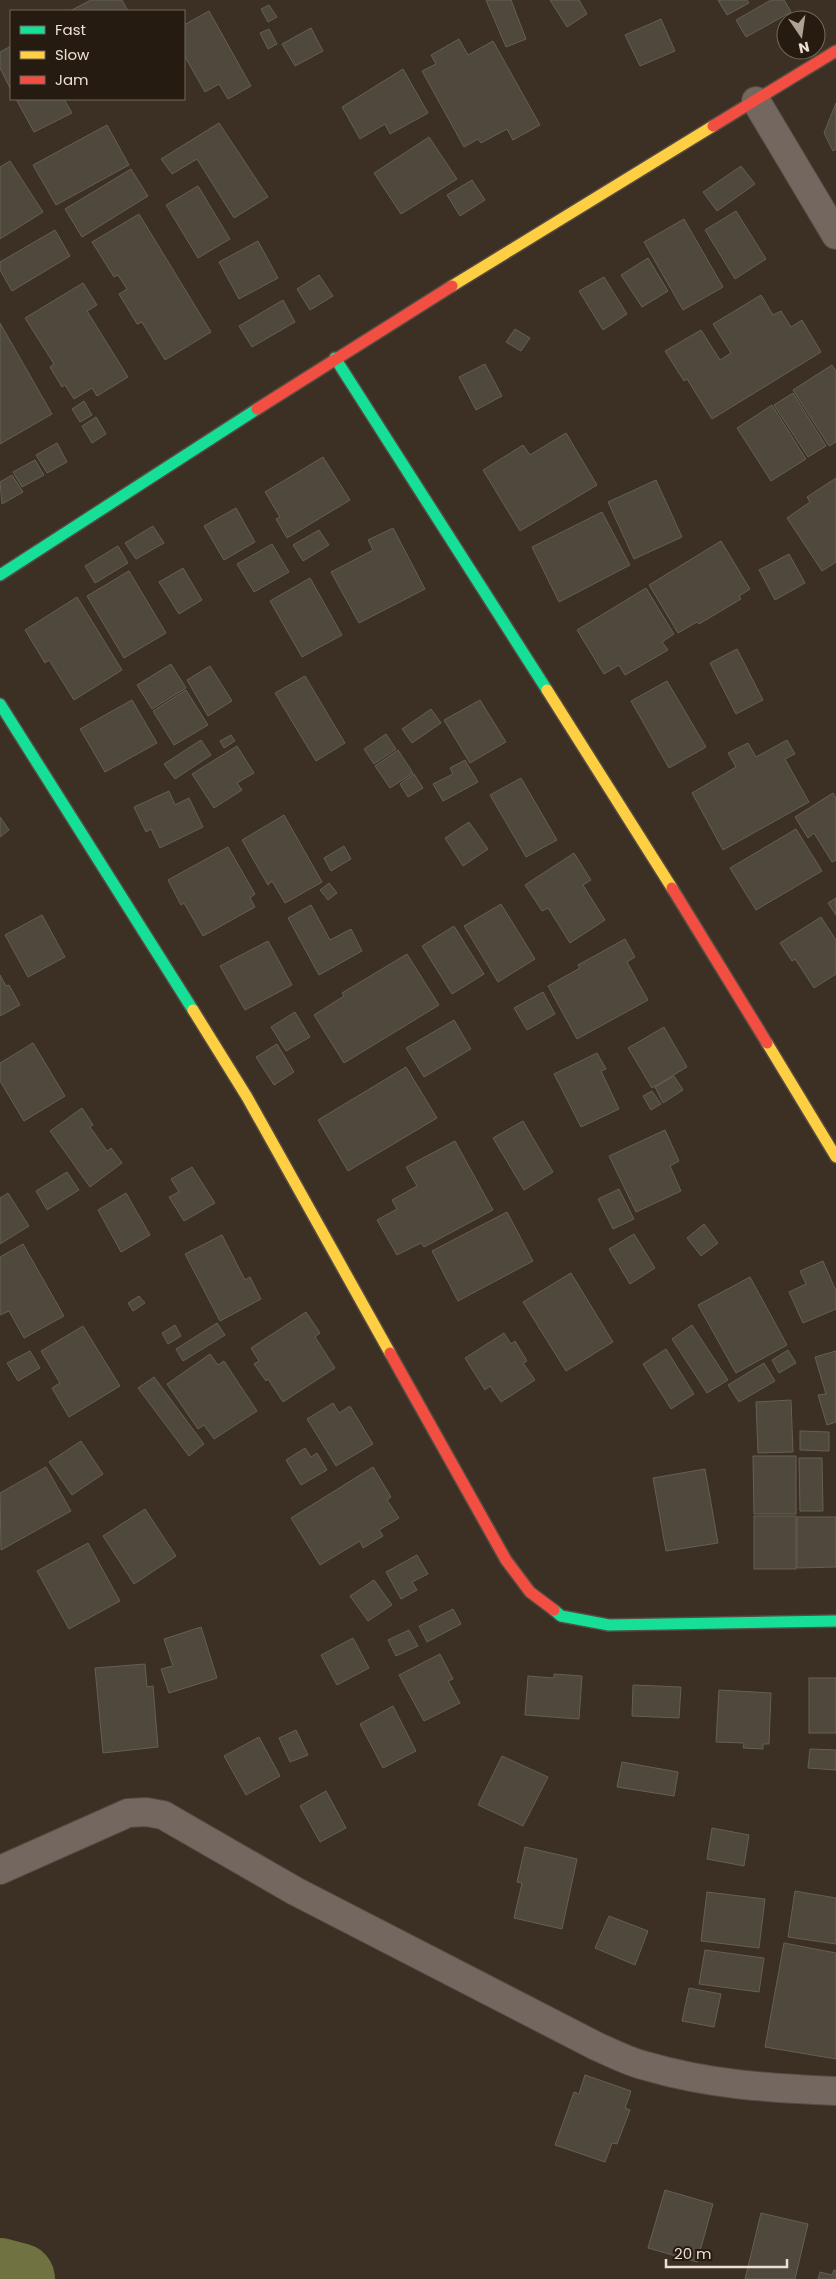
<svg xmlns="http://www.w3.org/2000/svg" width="836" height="2279" font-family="Poppins,sans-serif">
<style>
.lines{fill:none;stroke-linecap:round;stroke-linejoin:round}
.river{stroke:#707241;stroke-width:72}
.building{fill:#4f483c;stroke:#665f53}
.street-casing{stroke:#564c41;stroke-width:30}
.fast-casing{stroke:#564c41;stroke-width:14}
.slow-casing{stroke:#564c41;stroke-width:14}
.jam-casing{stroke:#564c41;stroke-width:14}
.street{stroke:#746760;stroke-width:28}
.fast{stroke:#16e098;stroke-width:11}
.slow{stroke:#ffcf43;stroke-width:11}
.jam{stroke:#f24e42;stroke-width:11}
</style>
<rect width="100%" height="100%" fill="#3c3024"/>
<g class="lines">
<!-- river -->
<polyline class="river" points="0,2274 19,2279"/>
</g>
<!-- building -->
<g class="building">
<polygon points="91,0 122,0 128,11 70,11"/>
<polygon points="486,0 511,0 526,39 506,47"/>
<polygon points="550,0 579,0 587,14 567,27"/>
<polygon points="718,0 747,0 749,3 727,15"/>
<polygon points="771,0 784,0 791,12 746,37 736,20"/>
<polygon points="269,5 277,17 268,22 261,9"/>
<polygon points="209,11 251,86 228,99 219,84 205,92 184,55 184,25"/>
<polygon points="661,19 675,51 640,66 625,35"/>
<polygon points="311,28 323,51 295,66 282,44"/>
<polygon points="269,29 277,44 268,49 260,33"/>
<polygon points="459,39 468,55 493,41 540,125 513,140 507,129 481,143 478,139 464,147 422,71 436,64 431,55"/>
<polygon points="11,46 11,90 0,68 0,52"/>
<polygon points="403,69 428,113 390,134 385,124 360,139 342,107"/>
<polygon points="16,99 64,99 72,113 34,132"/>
<polygon points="836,103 836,149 833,151 824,133"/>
<polygon points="219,123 268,197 234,218 197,159 172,174 161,159"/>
<polygon points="107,125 129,165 56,205 33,165"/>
<polygon points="429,137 457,179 401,214 374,173"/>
<polygon points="10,161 43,212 0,239 0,167"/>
<polygon points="741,166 755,184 717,211 703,192"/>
<polygon points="131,169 148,196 82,237 65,209"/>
<polygon points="472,180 485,200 460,216 447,195"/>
<polygon points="198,186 230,239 198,258 166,205"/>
<polygon points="736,211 766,259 735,279 705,230"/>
<polygon points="139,214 211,332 165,360 142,322 137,324 119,294 127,289 118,275 114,277 92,242"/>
<polygon points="684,219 723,287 683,310 644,242"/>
<polygon points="55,230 70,256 12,291 0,270 0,262"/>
<polygon points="258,241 278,278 239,299 219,262"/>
<polygon points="648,258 668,291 642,307 621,275"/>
<polygon points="319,275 333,296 310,310 297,289"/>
<polygon points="604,277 627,314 603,330 579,291"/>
<polygon points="83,283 97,305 87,311 128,377 97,396 92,388 74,399 65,385 62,387 50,367 54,364 25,318"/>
<polygon points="761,295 773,315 781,311 791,327 802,320 821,352 712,419 687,379 684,381 665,351 701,330 720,360 731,353 713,324"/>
<polygon points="283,300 295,322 252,347 239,326"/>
<polygon points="0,323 52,414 0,444"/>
<polygon points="515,329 530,338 521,351 506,342"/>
<polygon points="485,364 502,396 476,410 459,377"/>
<polygon points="832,365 836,371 836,442 829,446 793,390"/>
<polygon points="793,393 826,446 808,457 774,405"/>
<polygon points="84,401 92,415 80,422 72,409"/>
<polygon points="772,405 806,459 771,481 737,428"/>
<polygon points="96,417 106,434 92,443 82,426"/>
<polygon points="566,433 597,485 520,531 483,470 523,445 530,455"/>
<polygon points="57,443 67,462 47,473 36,455"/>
<polygon points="323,457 350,500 287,538 276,519 280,517 265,492"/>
<polygon points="35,460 44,475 22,487 13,472"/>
<polygon points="12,475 23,492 2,504 0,482"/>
<polygon points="836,478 836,562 822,571 787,518 810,502 807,497"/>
<polygon points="656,480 682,537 634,559 608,502"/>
<polygon points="236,508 255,542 224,560 204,526"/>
<polygon points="602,512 630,565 559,602 532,547"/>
<polygon points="153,526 164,543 136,559 125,543"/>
<polygon points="393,528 425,589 359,623 331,572 373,550 368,540"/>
<polygon points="319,530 329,545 303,561 293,545"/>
<polygon points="721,541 750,589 739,596 741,599 699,624 697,622 678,633 649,585"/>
<polygon points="272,544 289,572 254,592 237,564"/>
<polygon points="118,546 128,563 95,583 85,566"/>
<polygon points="789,554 805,583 775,600 759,570"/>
<polygon points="183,568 202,600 179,614 159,582"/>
<polygon points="129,571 166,633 124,658 87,596"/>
<polygon points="310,578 342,635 302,657 270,601"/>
<polygon points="646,588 674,634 662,642 668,650 625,675 619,665 604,674 577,630"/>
<polygon points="77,597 122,670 74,700 49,660 45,663 25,630"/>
<polygon points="737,649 763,700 736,714 710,663"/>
<polygon points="171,664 186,688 152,709 137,685"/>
<polygon points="210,666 232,701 208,716 187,680"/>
<polygon points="305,676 345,743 316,761 275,693"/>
<polygon points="667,681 706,747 669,768 631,701"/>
<polygon points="186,690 208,725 174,745 153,711"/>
<polygon points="132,700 157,743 105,772 80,729"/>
<polygon points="480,700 506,742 470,763 444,720"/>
<polygon points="431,709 441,723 412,743 402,729"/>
<polygon points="386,734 396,749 374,764 364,749"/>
<polygon points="231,735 235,741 224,748 220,741"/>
<polygon points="201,740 211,755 175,779 164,764"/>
<polygon points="787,740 795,754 785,759 809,802 723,850 692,793 736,767 728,753 748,743 756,757"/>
<polygon points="237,746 254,773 237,783 242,790 214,808 192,774"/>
<polygon points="398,750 413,773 390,788 375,766"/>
<polygon points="465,760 478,782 443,801 433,784 453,774 450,768"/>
<polygon points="414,774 423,788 408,797 400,784"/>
<polygon points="521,778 557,840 526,857 490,795"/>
<polygon points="169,791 175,805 189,798 203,827 160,848 151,829 146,832 134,807"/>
<polygon points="833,793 836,798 836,860 832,862 814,833 808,838 795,817"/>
<polygon points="284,815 322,882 285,903 272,881 268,885 242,840"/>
<polygon points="0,817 9,830 0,837"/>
<polygon points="469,822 488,849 463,866 445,838"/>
<polygon points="796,829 822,871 756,910 730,868"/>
<polygon points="344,846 351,859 331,871 324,858"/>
<polygon points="228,847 255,894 250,898 255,907 203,936 184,903 181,905 168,880"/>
<polygon points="574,853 591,880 583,885 605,920 570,943 548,908 542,911 525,885"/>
<polygon points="329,883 337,893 328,900 320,890"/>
<polygon points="836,898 836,915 828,903"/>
<polygon points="501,904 535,959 498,982 464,926"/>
<polygon points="311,905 330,940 351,929 362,951 319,975 288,918"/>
<polygon points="42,915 65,957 28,977 5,935"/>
<polygon points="821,917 836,940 836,974 814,988 795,959 792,961 780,943"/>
<polygon points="454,926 484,974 452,994 422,946"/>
<polygon points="625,939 635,957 627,962 648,1000 577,1039 548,986 580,968 578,965"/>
<polygon points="268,941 292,985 245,1010 220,966"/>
<polygon points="407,954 439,1005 344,1063 314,1015 344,996 342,993"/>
<polygon points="0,975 6,986 9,985 20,1005 0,1016"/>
<polygon points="543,992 555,1014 527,1030 514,1008"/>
<polygon points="295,1012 310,1037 286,1051 271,1027"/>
<polygon points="454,1020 471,1049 424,1077 406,1048"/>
<polygon points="664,1027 687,1067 652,1088 628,1048"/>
<polygon points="33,1043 65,1096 24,1121 0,1081 0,1063"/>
<polygon points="277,1044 294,1072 274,1085 256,1057"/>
<polygon points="597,1053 606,1069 601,1071 619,1109 581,1127 554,1074"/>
<polygon points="406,1067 437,1118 348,1171 318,1120"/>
<polygon points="674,1076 683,1090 663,1103 655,1087"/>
<polygon points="652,1091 661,1104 651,1110 643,1096"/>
<polygon points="82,1108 93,1125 90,1127 107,1151 111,1148 122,1163 90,1187 50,1131"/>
<polygon points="523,1121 553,1172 524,1190 493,1138"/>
<polygon points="665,1130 679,1161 670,1166 681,1191 636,1212 609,1156"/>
<polygon points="455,1141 493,1210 424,1247 421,1243 397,1255 377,1220 397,1209 392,1200 417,1186 406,1167"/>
<polygon points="192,1167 215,1203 184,1221 169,1197 179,1192 171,1179"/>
<polygon points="67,1172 79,1190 47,1210 36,1191"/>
<polygon points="619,1189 634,1219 613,1229 598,1199"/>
<polygon points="8,1193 29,1226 0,1244 0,1198"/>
<polygon points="126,1193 150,1235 121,1252 98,1210"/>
<polygon points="507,1212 533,1261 458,1301 432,1251"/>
<polygon points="704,1224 718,1243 701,1256 687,1238"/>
<polygon points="634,1234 655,1268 630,1284 609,1249"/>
<polygon points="222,1235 245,1280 250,1277 261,1299 220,1321 185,1254"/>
<polygon points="23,1244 64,1316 24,1338 9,1311 0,1315 0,1257"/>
<polygon points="823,1261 836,1291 836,1309 803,1323 789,1292 806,1284 800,1271"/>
<polygon points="571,1273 613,1342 566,1371 523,1302"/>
<polygon points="750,1277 787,1345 736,1373 698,1305"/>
<polygon points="139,1296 145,1303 133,1311 128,1303"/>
<polygon points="306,1312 320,1333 315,1337 335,1368 283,1402 268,1379 266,1381 254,1364 259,1361 251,1348"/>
<polygon points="217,1323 225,1335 183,1361 176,1349"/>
<polygon points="175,1325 181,1336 168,1344 162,1333"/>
<polygon points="692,1325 728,1380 707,1393 672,1339"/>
<polygon points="83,1326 120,1386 69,1417 52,1388 60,1383 41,1351"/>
<polygon points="504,1333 511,1344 515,1341 527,1361 523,1363 535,1380 501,1402 490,1386 485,1390 465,1358"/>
<polygon points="666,1349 694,1394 671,1409 643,1364"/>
<polygon points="788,1350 796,1363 779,1373 772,1360"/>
<polygon points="30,1351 40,1368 18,1381 7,1363"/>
<polygon points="836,1351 836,1422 827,1425 818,1395 826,1394 815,1357"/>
<polygon points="210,1354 218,1365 224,1361 257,1411 214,1439 204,1425 198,1429 167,1384"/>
<polygon points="764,1363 775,1381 739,1402 728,1385"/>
<polygon points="154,1377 204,1444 189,1456 138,1388"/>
<polygon points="791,1400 793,1452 758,1453 756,1402"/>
<polygon points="333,1403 339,1413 350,1406 373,1444 336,1466 307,1419"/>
<polygon points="800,1431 829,1432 829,1451 800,1450"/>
<polygon points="81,1441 103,1474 72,1495 49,1462"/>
<polygon points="305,1448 311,1457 317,1453 327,1470 301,1485 286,1460"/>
<polygon points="753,1456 796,1456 796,1514 754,1514"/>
<polygon points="799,1458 822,1458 823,1511 800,1511"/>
<polygon points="46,1467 71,1511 1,1550 0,1493"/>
<polygon points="373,1467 391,1497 387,1500 399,1518 379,1530 383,1536 363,1548 360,1541 320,1565 291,1518"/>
<polygon points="705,1469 718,1543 666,1551 653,1478"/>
<polygon points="145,1509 176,1556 134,1584 103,1536"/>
<rect x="754" y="1516" width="42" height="53"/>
<polygon points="797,1517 836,1517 836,1567 797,1568"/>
<polygon points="88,1543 120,1601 69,1629 37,1571"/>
<polygon points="417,1555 428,1574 412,1582 417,1590 401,1599 386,1572"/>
<polygon points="374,1580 392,1605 368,1621 350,1596"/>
<polygon points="453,1609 461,1624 427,1642 419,1626"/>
<polygon points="201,1627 217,1678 169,1693 161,1669 173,1666 164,1639"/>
<polygon points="409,1630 418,1646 396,1656 388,1640"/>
<polygon points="353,1638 369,1668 337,1685 321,1655"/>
<polygon points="440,1654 453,1679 448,1681 460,1703 424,1721 399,1675"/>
<polygon points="145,1664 147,1687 153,1686 158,1747 103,1753 95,1668"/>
<polygon points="554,1674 582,1676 579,1719 525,1715 528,1676 554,1678"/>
<rect x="809" y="1678" width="27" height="55"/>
<polygon points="633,1685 681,1687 679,1718 632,1716"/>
<polygon points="719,1690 771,1693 769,1744 763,1744 763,1749 743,1748 744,1743 716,1742"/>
<polygon points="393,1706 416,1751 383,1768 360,1724"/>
<polygon points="296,1730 308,1755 290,1762 279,1738"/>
<polygon points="259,1737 280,1776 246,1795 224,1756"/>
<polygon points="810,1749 836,1750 836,1770 808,1768"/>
<polygon points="502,1756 548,1777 523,1826 478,1805"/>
<polygon points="622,1762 678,1772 674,1796 617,1787"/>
<polygon points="326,1791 346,1828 320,1842 300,1806"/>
<polygon points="712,1828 749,1835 744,1866 707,1859"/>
<polygon points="525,1847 577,1859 562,1929 514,1918 522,1883 517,1882"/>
<polygon points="795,1891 836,1898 836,1944 788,1937"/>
<polygon points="707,1892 765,1899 759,1948 701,1941"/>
<polygon points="609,1916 648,1931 635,1965 595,1948"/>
<polygon points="784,1943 836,1953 836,2059 765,2047"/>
<polygon points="705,1950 764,1958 759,1992 699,1984"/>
<polygon points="689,1988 721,1994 714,2027 682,2021"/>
<polygon points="585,2075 631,2091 625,2108 630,2110 617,2144 612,2143 605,2162 555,2145 574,2092 579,2094"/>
<polygon points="665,2190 713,2204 697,2262 648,2248"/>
<polygon points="761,2213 808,2224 795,2279 745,2279"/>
<polygon points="834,2270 836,2271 836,2279 818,2279 820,2272 832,2275"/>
</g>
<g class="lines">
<defs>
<g id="street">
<polyline points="756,101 836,235"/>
<path d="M0,1870L128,1813L146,1812L163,1815L295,1891L596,2046C612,2053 629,2062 646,2066C711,2085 769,2088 836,2091"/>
</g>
<g id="fast">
<polyline points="335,358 547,690"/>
<polyline points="0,575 257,409"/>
<polyline points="0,704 193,1010"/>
<polyline points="554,1610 561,1616 609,1625 836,1621"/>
</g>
<g id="slow">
<polyline points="452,286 713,126"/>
<polyline points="547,690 672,888"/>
<polyline points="193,1010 247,1097 390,1353"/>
<polyline points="767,1043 836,1157"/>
</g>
<g id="jam">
<polyline points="713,126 836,51"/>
<polyline points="257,409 452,286"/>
<polyline points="672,888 767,1043"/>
<polyline points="390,1353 506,1560 530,1592 554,1610"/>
</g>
</defs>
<!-- street casing -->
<use href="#street" class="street-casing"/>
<!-- fast casing -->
<use href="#fast" class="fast-casing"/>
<!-- slow casing -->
<use href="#slow" class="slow-casing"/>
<!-- jam casing -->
<use href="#jam" class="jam-casing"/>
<!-- street -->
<use href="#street" class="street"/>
<!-- fast -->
<use href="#fast" class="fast"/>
<!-- slow -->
<use href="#slow" class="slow"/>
<!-- jam -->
<use href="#jam" class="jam"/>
</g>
<!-- legend -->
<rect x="10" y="10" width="175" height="90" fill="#251b11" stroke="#75695e"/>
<rect x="20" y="26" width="25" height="8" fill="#16e098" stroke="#75695e"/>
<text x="55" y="35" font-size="15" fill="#ecdfd1">Fast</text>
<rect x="20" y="51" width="25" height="8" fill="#ffcf43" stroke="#75695e"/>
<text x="55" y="60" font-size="15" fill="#ecdfd1">Slow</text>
<rect x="20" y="76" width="25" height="8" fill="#f24e42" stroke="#75695e"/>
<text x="55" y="85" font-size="15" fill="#ecdfd1">Jam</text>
<!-- north arrow -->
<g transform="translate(801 35) rotate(167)"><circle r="24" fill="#251b11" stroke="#75695e"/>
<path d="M0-4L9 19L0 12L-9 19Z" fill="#aea294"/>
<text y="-8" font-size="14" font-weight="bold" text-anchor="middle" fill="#ecdfd1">N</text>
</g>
<!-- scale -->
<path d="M666 2259v8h121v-8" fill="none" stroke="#ecdfd1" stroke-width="2.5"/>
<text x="674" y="2259" font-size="15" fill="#ecdfd1" stroke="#251b11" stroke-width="4" paint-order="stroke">20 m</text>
</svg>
